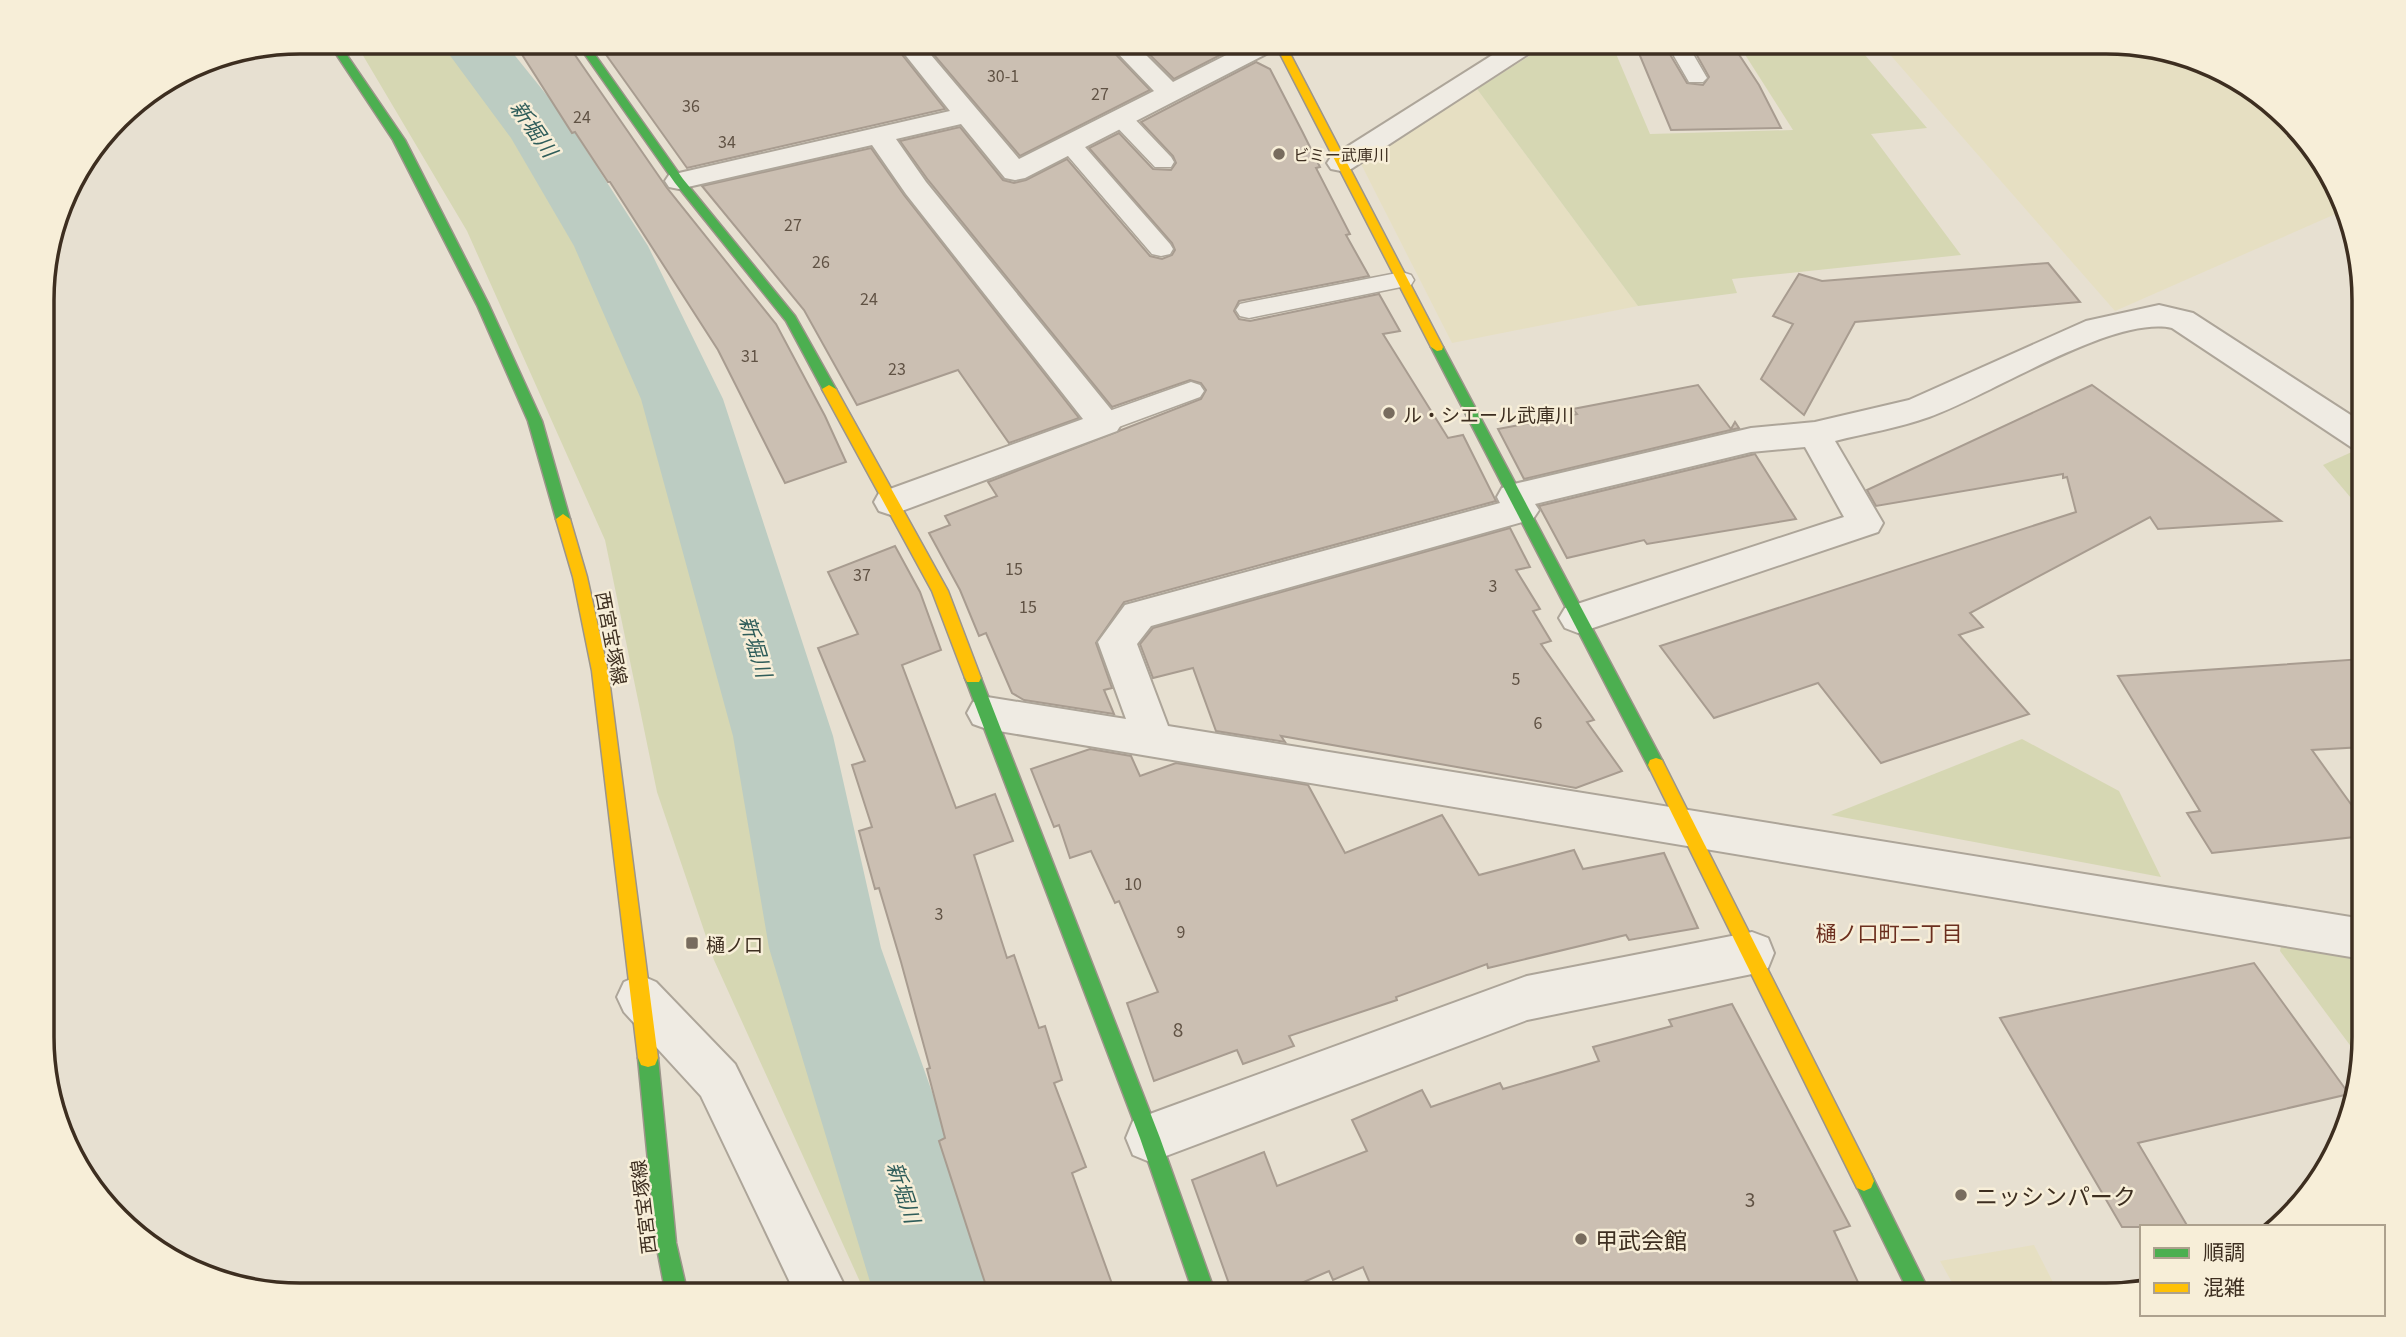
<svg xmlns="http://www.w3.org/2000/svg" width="2406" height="1337" font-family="Georgia,'Noto Sans JP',serif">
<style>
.farmland{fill:#e6dfc2}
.green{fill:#d6d7b3}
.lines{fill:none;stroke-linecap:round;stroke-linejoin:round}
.river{fill:#bcccc2;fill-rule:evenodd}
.building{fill:#cbbfb2;stroke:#a89c90;stroke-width:2}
.lane-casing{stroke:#ada599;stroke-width:3}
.street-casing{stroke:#ada599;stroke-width:4}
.fast-casing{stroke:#9c958a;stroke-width:3}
.slow-casing{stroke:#9c958a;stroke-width:3}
.lane{fill:#efebe3;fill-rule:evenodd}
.street{fill:#efebe3;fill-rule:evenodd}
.fast{fill:#4caf50;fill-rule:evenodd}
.slow{fill:#ffc107;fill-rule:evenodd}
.poi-dot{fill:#786c5e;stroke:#f7eed8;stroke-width:2.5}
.labels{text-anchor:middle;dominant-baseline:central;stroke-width:5;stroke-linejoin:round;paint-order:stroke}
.number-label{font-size:16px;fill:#605244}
.far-poi-label{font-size:16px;fill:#3d2e20;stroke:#f7eed8;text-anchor:start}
.poi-label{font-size:19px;fill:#3d2e20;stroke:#f7eed8;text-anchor:start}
.street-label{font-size:19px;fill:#3d2e20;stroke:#f7eed8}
.near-number-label{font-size:19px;fill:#605244}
.water-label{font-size:21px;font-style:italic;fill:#2f5d5a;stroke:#f7eed8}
.neighbourhood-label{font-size:21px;fill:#6b2e1e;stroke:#f7eed8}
.near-poi-label{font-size:23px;fill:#3d2e20;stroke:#f7eed8;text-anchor:start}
.rim{fill:none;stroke:#3d2e20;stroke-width:3.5}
</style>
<rect width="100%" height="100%" fill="#e7e0d1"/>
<!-- farmland -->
<g class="farmland">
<polygon points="1879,42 2106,42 2221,73 2324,167 2340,212 2115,311"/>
<polygon points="1477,89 1638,306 1452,343 1361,164"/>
<polygon points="2034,1245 2059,1294 1959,1295 1940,1261"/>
</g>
<!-- green -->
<g class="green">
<polygon points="355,42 451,42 599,266 663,424 765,757 914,1295 866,1295 714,960 657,792 605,540 467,231"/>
<polygon points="1551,42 1611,42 1650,134 1793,130 1737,42 1854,42 1927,128 1871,134 1961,255 1732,279 1737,293 1638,306 1477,89"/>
<polygon points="2354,451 2363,458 2363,512 2323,465"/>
<polygon points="2022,739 2119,791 2161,877 1831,815"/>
<polygon points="2282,941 2363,955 2361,1060 2280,951"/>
</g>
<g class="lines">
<!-- river -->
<polygon class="river" points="440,42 504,42 566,119 648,246 723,399 833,736 881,948 1004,1295 874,1295 769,948 733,736 641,399 574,246 511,138"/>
</g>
<!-- building -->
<g class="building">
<polygon points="514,42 566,42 667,188 776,324 825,416 846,462 785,483 718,350 610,182 608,182 575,132 572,133"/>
<polygon points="597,42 892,42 945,109 687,168"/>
<polygon points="923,42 1104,42 1150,90 1020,156"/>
<polygon points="1137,42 1231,42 1232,49 1174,79"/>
<polygon points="1694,50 1736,50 1759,85 1781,128 1671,130 1638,51 1668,51 1687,83 1703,85 1709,77"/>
<polygon points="1256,62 1270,69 1302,131 1320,167 1316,168 1350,234 1346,235 1369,276 1239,301 1234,311 1239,319 1250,321 1379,294 1400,331 1383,334 1448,438 1463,435 1496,501 1124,602 1096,643 1112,688 1104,690 1114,714 1024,700 1012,693 986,633 979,636 960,590 929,533 950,525 945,516 997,496 988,482 1201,399 1206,390 1201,383 1190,380 1112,407 928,180 900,141 960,127 1003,180 1014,183 1026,180 1067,159 1150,256 1162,259 1172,255 1175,250 1172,243 1089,148 1119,133 1153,169 1171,170 1176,163 1173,156 1141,122"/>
<polygon points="871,148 904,195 1079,418 1009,443 958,370 857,405 804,310 702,186"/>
<polygon points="2048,263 2080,302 1855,322 1804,415 1761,379 1793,324 1773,316 1799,274 1822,281"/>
<polygon points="1698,385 1731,429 1735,422 1739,428 1524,479 1498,429 1577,414 1573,409"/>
<polygon points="2092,385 2281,521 2158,529 2150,517 1970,613 1983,627 1959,635 2029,714 1881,763 1818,683 1714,718 1660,646 2076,512 2067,477 2063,478 2063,474 1876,506 1867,490"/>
<polygon points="1755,454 1796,519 1647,544 1644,540 1567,558 1539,506"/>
<polygon points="1510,528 1530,567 1516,570 1540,609 1533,611 1551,641 1541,644 1594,720 1587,722 1622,771 1576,788 1281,736 1285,742 1216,731 1193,668 1153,678 1140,644 1153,628"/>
<polygon points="895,546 920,592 941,650 902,665 956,808 995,794 1013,841 974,855 1007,958 1014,955 1039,1028 1045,1026 1062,1080 1054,1083 1086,1167 1072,1173 1116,1295 989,1295 939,1141 945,1138 927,1069 930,1068 901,962 879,888 875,889 859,831 872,827 852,765 865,761 818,648 858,634 828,572"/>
<polygon points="2363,659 2363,747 2312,750 2363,821 2363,836 2212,853 2187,813 2200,811 2118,676"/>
<polygon points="1090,749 1131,756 1140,776 1176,763 1308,785 1345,853 1442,815 1479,875 1574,850 1583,869 1664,853 1698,928 1629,940 1626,935 1488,968 1487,964 1396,997 1397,1000 1289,1036 1294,1046 1243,1064 1237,1050 1154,1081 1127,1003 1158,992 1119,901 1115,903 1091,851 1070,858 1059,825 1054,827 1031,769"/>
<polygon points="2254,963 2349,1094 2138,1143 2188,1227 2122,1227 2000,1018"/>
<polygon points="1732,1004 1850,1226 1834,1231 1864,1295 1375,1295 1363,1267 1333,1280 1329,1271 1274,1295 1233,1295 1192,1180 1264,1152 1277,1186 1367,1151 1352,1120 1422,1090 1431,1107 1500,1083 1503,1089 1599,1061 1593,1047 1672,1026 1669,1020"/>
</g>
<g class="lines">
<defs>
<g id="lane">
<polygon points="1666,42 1686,42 1707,78 1703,82 1689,82"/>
<polygon points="1121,111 1129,113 1171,157 1174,162 1171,167 1155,167 1113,123 1110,118 1113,113"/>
<polygon points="1070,137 1078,139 1170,244 1173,249 1170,254 1161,256 1152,254 1062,149 1059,144 1062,139"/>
<polygon points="1402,272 1411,275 1414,280 1411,285 1249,318 1240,316 1236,310 1240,304 1249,302"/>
<polygon points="1191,382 1200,385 1204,391 1200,397 1105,432 1095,430 1091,423 1095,416"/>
</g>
<g id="street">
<polygon points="895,42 920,42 1019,159 1154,91 1107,42 1133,42 1173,82 1252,42 1283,42 1280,47 1025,178 1015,180 1005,178 961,124 896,139 926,182 1122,423 1117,431 891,515 879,511 874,502 879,493 1083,419 906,194 872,145 679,189 669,187 665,181 669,175 679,173 950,111"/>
<polygon points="1513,42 1542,42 1539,47 1351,169 1341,171 1331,169 1327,163 1331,157"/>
<path d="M2159,305L2193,313L2363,423V451L2351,447L2172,328C2113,315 1989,396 1929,417C1899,428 1866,433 1835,441L1883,523L1878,532L1578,633L1565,628L1559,618L1565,608L1844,517L1805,447L1751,452L1535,504L1539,510L1533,519L1151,626L1137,644L1168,726L2363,919V959L987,729L973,724L967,713L973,702L987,697L1126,719L1098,642L1125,605L1500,503L1497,497L1502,488L1514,484L1751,428L1815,422L1909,400L2086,321Z"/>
<polygon points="1752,932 1768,938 1774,953 1768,968 1752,974 1527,1020 1150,1162 1133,1155 1126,1138 1133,1121 1150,1114 1527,976"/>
<polygon points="640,975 656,982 735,1064 849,1295 796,1295 701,1096 624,1012 617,997 624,982"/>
</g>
<g id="fast">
<polygon points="328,42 338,42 405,140 489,305 542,421 570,519 568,523 558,523 556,519 528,421 477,305 393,140"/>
<polygon points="576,42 586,42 683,179 795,316 836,389 834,392 824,392 786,321 675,183"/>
<polygon points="1437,343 1443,347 1662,760 1664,765 1662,770 1656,772 1650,770 1431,347"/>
<polygon points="973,672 979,674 981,678 1160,1138 1216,1295 1194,1295 1140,1138 965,678 967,674"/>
<polygon points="648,1049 655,1051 658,1058 676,1243 688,1295 666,1295 656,1243 638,1058 641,1051"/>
<polygon points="1864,1171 1871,1174 1931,1295 1910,1295 1854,1181 1857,1174"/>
</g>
<g id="slow">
<polygon points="1274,42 1284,42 1443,347 1442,350 1437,351 1431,347"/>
<polygon points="829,385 836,389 948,591 981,678 979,682 967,682 965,678 932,591 822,389"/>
<polygon points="563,514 570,519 587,577 608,671 658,1058 655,1065 648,1067 641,1065 638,1058 592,671 573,577 556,519"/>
<polygon points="1656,758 1662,760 1871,1174 1874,1181 1871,1188 1864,1191 1857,1188 1648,765 1650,760"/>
</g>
</defs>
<!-- lane casing -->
<use href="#lane" class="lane-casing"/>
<!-- street casing -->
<use href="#street" class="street-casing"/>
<!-- fast casing -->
<use href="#fast" class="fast-casing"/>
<!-- slow casing -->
<use href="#slow" class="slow-casing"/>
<!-- lane -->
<use href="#lane" class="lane"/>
<!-- street -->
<use href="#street" class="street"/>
<!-- fast -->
<use href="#fast" class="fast"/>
<!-- slow -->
<use href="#slow" class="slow"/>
</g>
<!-- markers -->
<g class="poi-dot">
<circle cx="1279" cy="154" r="7"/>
<circle cx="1389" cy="413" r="7"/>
<rect x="685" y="936" width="14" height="14" rx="3.5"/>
<circle cx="1961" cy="1195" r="7"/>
<circle cx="1581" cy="1239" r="7"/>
</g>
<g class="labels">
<!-- number labels -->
<g class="number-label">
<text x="1003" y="75">30-1</text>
<text x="1100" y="93">27</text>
<text x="691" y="105">36</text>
<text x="582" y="116">24</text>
<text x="727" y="141">34</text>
<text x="793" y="224">27</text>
<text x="821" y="261">26</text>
<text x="869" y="298">24</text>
<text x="750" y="355">31</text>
<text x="897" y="368">23</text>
<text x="1014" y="568">15</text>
<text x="862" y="574">37</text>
<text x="1493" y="585">3</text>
<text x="1028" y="606">15</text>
<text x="1516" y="678">5</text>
<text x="1538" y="722">6</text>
<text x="1133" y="883">10</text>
<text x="939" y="913">3</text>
<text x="1181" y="931">9</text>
</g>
<!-- far-poi labels -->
<g class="far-poi-label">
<text x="1293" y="154">ビミー武庫川</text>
</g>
<!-- poi labels -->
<g class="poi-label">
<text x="1403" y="413">ル・シエール武庫川</text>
<text x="706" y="943">樋ノ口</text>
</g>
<!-- street labels -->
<g class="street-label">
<text transform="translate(613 638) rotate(79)">西宮宝塚線</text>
<text transform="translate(642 1207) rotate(-97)">西宮宝塚線</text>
</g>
<!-- near-number labels -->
<g class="near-number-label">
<text x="1178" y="1028">8</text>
<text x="1750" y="1198">3</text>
</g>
<!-- water labels -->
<g class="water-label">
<text transform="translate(535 128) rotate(55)">新堀川</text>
<text transform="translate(757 646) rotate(73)">新堀川</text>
<text transform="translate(905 1192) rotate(72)">新堀川</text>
</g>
<!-- neighbourhood labels -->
<g class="neighbourhood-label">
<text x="1889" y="932">樋ノ口町二丁目</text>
</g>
<!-- near-poi labels -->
<g class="near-poi-label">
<text x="1975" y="1195">ニッシンパーク</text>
<text x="1595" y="1239">甲武会館</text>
</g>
</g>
<!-- crop -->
<path d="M0 0H2406V1337H0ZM300 54H2106A246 246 0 0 1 2352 300V1037A246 246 0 0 1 2106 1283H300A246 246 0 0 1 54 1037V300A246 246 0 0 1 300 54Z" fill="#f7eed8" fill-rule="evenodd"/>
<path class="rim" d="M300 54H2106A246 246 0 0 1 2352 300V1037A246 246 0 0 1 2106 1283H300A246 246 0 0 1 54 1037V300A246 246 0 0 1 300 54Z"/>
<!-- legend -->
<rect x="2140" y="1225" width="245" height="91" fill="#f7eed8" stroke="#ada18e" stroke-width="2"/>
<rect x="2154" y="1248" width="35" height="10" fill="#4caf50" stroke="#ada18e" stroke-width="2"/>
<text x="2203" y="1260" font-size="21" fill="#3d2e20">順調</text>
<rect x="2154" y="1283" width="35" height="10" fill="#ffc107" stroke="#ada18e" stroke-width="2"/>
<text x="2203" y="1295" font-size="21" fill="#3d2e20">混雑</text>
</svg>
